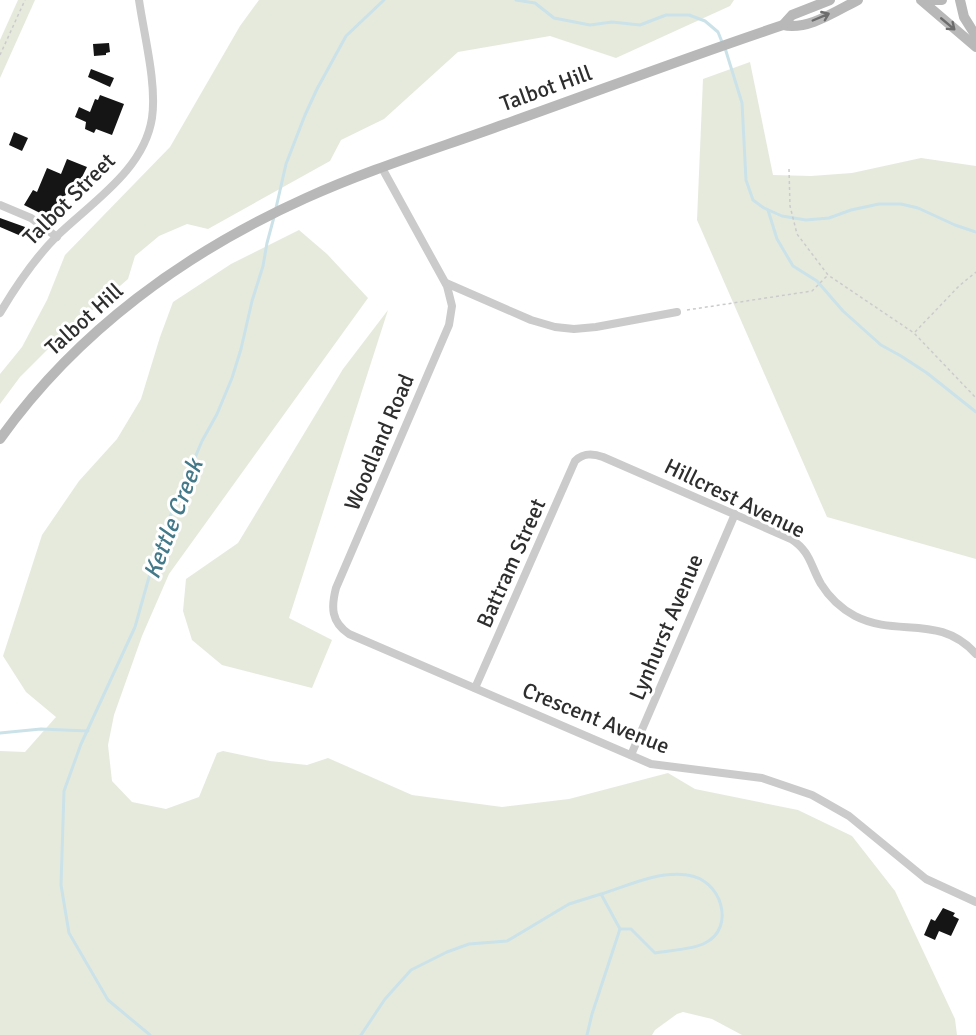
<svg xmlns="http://www.w3.org/2000/svg" width="976" height="1035" font-family="Signika,sans-serif">
<style>
.green{fill:#e6eadd}
.lines{fill:none;stroke-linecap:round;stroke-linejoin:round}
.stream{stroke:#cbe2e9;stroke-width:3}
.building{fill:#151515}
.path{stroke:#cbcbcb;stroke-width:1.5;stroke-dasharray:3 3;stroke-linecap:butt}
.street{stroke:#cbcbcb;stroke-width:8}
.secondary{stroke:#b8b8b8;stroke-width:10}
.oneway{stroke:#6c6c6c}
.labels{text-anchor:middle;dominant-baseline:central;stroke-width:6;stroke-linejoin:round;paint-order:stroke}
.street-label{font-size:22px;fill:#2e2e2e;stroke:#fff}
.water-label{font-size:24px;font-style:italic;fill:#437989;stroke:#fff}
</style>
<rect width="100%" height="100%" fill="#fff"/>
<!-- green -->
<g class="green">
<polygon points="18,0 35,0 0,78 0,40"/>
<polygon points="259,0 734,0 730,6 616,58 550,36 458,52 384,119 341,140 330,161 208,229 187,224 159,236 135,256 128,279 51,346 20,377 0,404 0,374 22,347 47,300 65,255 170,147 240,26"/>
<polygon points="750,62 773,175 811,176 852,173 921,158 976,166 976,559 827,517 697,220 703,79"/>
<polygon points="299,230 327,254 368,298 169,574 142,636 114,715 108,745 112,781 132,802 166,809 199,797 217,753 223,751 270,761 307,765 328,758 412,795 502,807 569,799 668,773 695,789 798,810 852,836 895,891 955,1019 957,1035 742,1035 712,1019 683,1012 677,1014 655,1030 652,1035 0,1035 0,751 25,752 56,717 26,692 3,656 42,535 79,481 117,439 141,399 160,337 173,302 231,264"/>
<polygon points="388,310 289,618 332,640 312,688 222,665 192,640 183,611 186,579 238,543 343,369"/>
</g>
<g class="lines">
<!-- stream -->
<g class="stream">
<polyline points="516,0 535,3 554,18 590,25 612,22 640,25 666,15 689,15 705,21 718,32 722,42"/>
<polyline points="725,48 742,103 746,180 753,200 764,208 782,216 806,220 829,218 851,210 879,204 901,204 918,208 955,225 976,232"/>
<polyline points="276,208 286,164 305,115 317,89 346,36 384,0"/>
<polyline points="768,210 777,239 793,266 817,281 843,311 881,345 901,356 927,373 976,412"/>
<polyline points="0,733 41,729 88,731"/>
<path d="M602,894C629,885 658,871 687,875C722,879 736,928 705,943C692,950 670,950 655,953L631,929H620"/>
<polyline points="150,1035 108,1000 69,933 61,885 64,791 81,744 135,627 158,545 202,441 217,414 232,378 241,349 252,301 263,266 267,243 274,217"/>
<polyline points="361,1035 385,999 411,970 447,952 469,944 507,941 569,904 601,894 620,929 592,1014 587,1035"/>
</g>
</g>
<!-- building -->
<g class="building">
<polygon points="109,43 110,52 106,53 106,55 94,56 93,44"/>
<polygon points="91,69 114,78 110,87 88,77"/>
<polygon points="100,95 124,104 112,135 96,129 94,133 85,129 86,122 75,117 79,107 90,112 95,99 98,100"/>
<polygon points="14,132 28,138 22,151 9,145"/>
<polygon points="67,159 87,167 82,177 63,198 52,219 24,205 33,190 37,192 47,168 61,174"/>
<polygon points="0,218 25,227 21,236 0,227"/>
<polygon points="943,908 955,913 953,916 959,919 951,936 939,931 935,940 924,935 931,919 935,921"/>
</g>
<g class="lines">
<!-- path -->
<g class="path">
<polyline points="0,55 25,0"/>
<polyline points="789,169 790,206 797,234 828,275 914,333 976,398"/>
<polyline points="687,310 812,291 827,276"/>
<polyline points="915,332 959,286 976,272"/>
</g>
<!-- street -->
<g class="street">
<path d="M382,168L447,286L452,306L449,325L336,588C331,607 331,622 349,634L651,764L762,778L812,795L849,816L926,879L976,902"/>
<polyline points="0,205 31,218 57,237"/>
<polyline points="446,283 531,320 555,327 574,329 596,327 677,312"/>
<path d="M0,313C16,286 34,259 57,236C92,202 144,170 152,118C157,84 144,35 139,0"/>
<path d="M475,688L575,461C583,453 592,453 603,457L791,539C811,552 810,565 821,584C829,597 842,609 855,616C898,638 939,613 976,654"/>
<polyline points="631,755 735,514"/>
</g>
<!-- secondary -->
<g class="secondary">
<polyline points="921,0 976,47"/>
<polyline points="925,0 942,0"/>
<polyline points="960,0 964,17 976,36"/>
<path d="M783,25C807,31 836,11 858,0"/>
<path d="M0,439C77,331 186,252 306,198C370,169 439,148 505,124C598,91 690,56 783,25L792,15L830,0"/>
</g>
</g>
<!-- one-way arrows -->
<defs><path id="oneway-shaft" d="M-6 0H5M1.5-3L5.5 0L1.5 3" fill="none" stroke-width="1.6" stroke-linecap="round" stroke-linejoin="round" transform="scale(1.5)"/></defs>
<g class="oneway">
<use href="#oneway-shaft" transform="translate(821 17) rotate(-23)"/>
<use href="#oneway-shaft" transform="translate(948 24) rotate(40)"/>
</g>
<g class="labels">
<!-- street labels -->
<g class="street-label">
<text transform="translate(546 88) rotate(-20)">Talbot Hill</text>
<text transform="translate(69 199) rotate(-45)">Talbot Street</text>
<text transform="translate(84 319) rotate(-42)">Talbot Hill</text>
<text transform="translate(379 442) rotate(-67)">Woodland Road</text>
<text transform="translate(735 498) rotate(26)">Hillcrest Avenue</text>
<text transform="translate(511 563) rotate(-66)">Battram Street</text>
<text transform="translate(666 627) rotate(-67)">Lynhurst Avenue</text>
<text transform="translate(596 718) rotate(22)">Crescent Avenue</text>
</g>
<!-- water labels -->
<g class="water-label">
<text transform="translate(173 519) rotate(-69)">Kettle Creek</text>
</g>
</g>
</svg>
